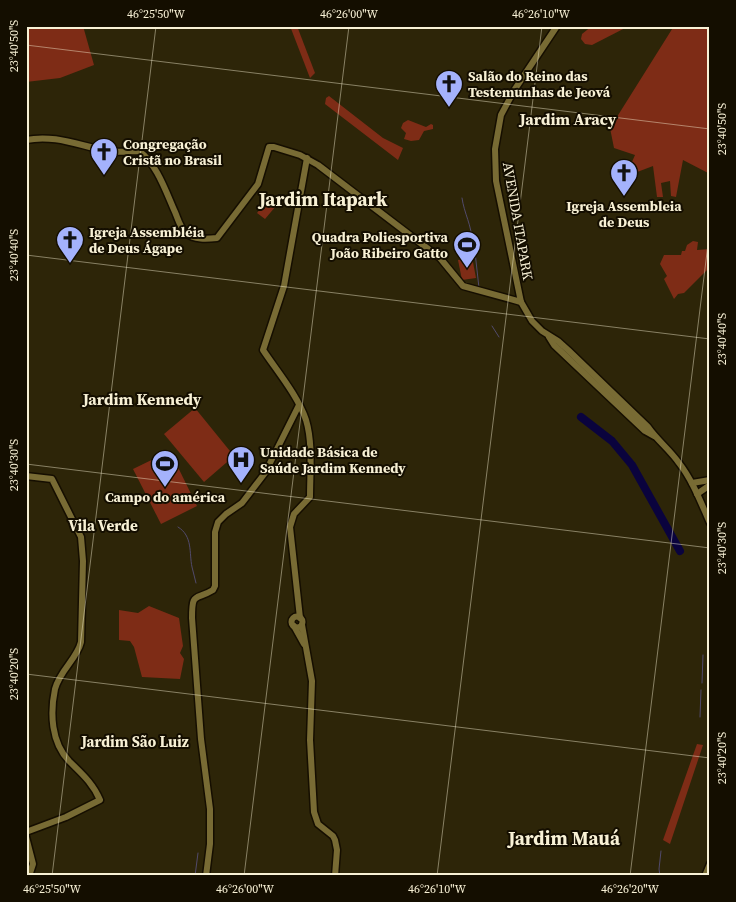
<svg xmlns="http://www.w3.org/2000/svg" width="736" height="902" font-family="'Source Serif 4',serif">
<style>
.green{fill:#7e2c16}
.lines{fill:none;stroke-linecap:round;stroke-linejoin:round}
.stream{stroke:#514a6b;stroke-width:1}
.river{stroke:#0a033d;stroke-width:8}
.secondary-casing{stroke:#150e00;stroke-width:9}
.secondary{stroke:#786b34;stroke-width:6}
.ticks{fill:none;stroke:#f8f1d5;stroke-width:1;stroke-opacity:0.45}
.labels{text-anchor:middle;dominant-baseline:central;stroke-width:4;stroke-linejoin:round;paint-order:stroke}
.poi-label{font-size:14px;font-weight:bold;fill:#f8f1d5;stroke:#140e00;text-anchor:start}
.street-label{font-size:14px;fill:#f8f1d5;stroke:#140e00}
.neighbourhood-label{font-size:15px;font-weight:bold;fill:#f8f1d5;stroke:#140e00}
.quarter-label{font-size:16px;font-weight:bold;fill:#f8f1d5;stroke:#140e00}
.district-label{font-size:19px;font-weight:bold;fill:#f8f1d5;stroke:#140e00}
.neatline{fill:none;stroke:#f8f1d5;stroke-width:2}
.ticks-label{font-size:12px;text-anchor:middle;fill:#f8f1d5}
</style>
<rect width="100%" height="100%" fill="#2d2508"/>
<!-- green -->
<g class="green">
<polygon points="26,26 83,26 94,65 60,78 26,82"/>
<polygon points="290,26 297,26 315,73 310,78"/>
<polygon points="592,26 629,26 592,45 585,44 581,39 582,34"/>
<polygon points="674,26 710,26 710,174 683,160 676,197 671,196 670,181 661,183 663,197 657,197 653,166 632,174 628,171 635,155 614,148 610,128"/>
<polygon points="329,96 383,138 403,148 398,160 325,104 326,98"/>
<polygon points="408,120 426,127 431,124 433,125 433,129 424,131 419,140 411,141 404,139 406,133 401,128 403,123"/>
<polygon points="268,199 276,206 265,219 257,213"/>
<polygon points="693,241 698,242 697,250 710,249 710,267 684,293 678,294 674,299 664,279 667,276 660,264 664,255 681,255 682,251 685,251 687,245"/>
<polygon points="472,257 476,278 462,280 458,260"/>
<polygon points="195,408 234,456 204,482 164,434"/>
<polygon points="170,451 197,506 161,524 133,469"/>
<polygon points="149,606 179,618 183,646 180,653 184,659 180,679 142,677 134,647 130,641 119,640 119,610 138,613"/>
<polygon points="697,744 703,745 670,844 663,840"/>
</g>
<g class="lines">
<!-- stream -->
<g class="stream">
<path d="M462,198C464,213 472,226 472,241"/>
<polyline points="475,252 479,288"/>
<polyline points="492,326 499,337"/>
<path d="M178,527C193,536 189,553 192,567C193,572 195,578 196,583"/>
<polyline points="702,683 703,655"/>
<polyline points="700,717 701,690"/>
<polyline points="195,876 198,853"/>
<polyline points="660,876 659,869 661,851"/>
</g>
<!-- river -->
<polyline class="river" points="581,417 612,441 632,465 680,551"/>
<defs>
<g id="secondary">
<path d="M557,26L515,89L501,115L495,149L496,181L521,302L532,321L542,331L558,341L568,350L648,427C657,440 670,450 679,463C693,481 701,503 710,523"/>
<path d="M26,140C55,134 80,146 108,151C118,153 129,151 139,151C157,164 166,192 175,212C178,219 180,228 186,233C194,240 207,239 217,238L258,184L269,147H274L300,155L318,165L440,258L463,286L521,302"/>
<polyline points="549,337 554,345 645,431 654,436"/>
<path d="M26,476L52,479L81,537L83,561L81,642C77,659 60,670 55,689C50,713 51,742 69,761C81,773 93,783 100,800L66,817L26,832"/>
<polyline points="692,483 710,480"/>
<polyline points="697,494 710,485"/>
<circle cx="297" cy="622" r="5.5"/>
<path d="M300,618L290,527L294,514L310,497C310,473 313,443 306,420C298,396 277,371 263,350L284,286L307,158"/>
<polyline points="302,625 312,681 310,740 314,812 318,824 333,836 335,840 337,850 335,876"/>
<polyline points="294,626 304,644"/>
<polyline points="26,837 33,864 29,876"/>
<path d="M206,876L210,844V809L201,739L192,618C192,591 195,601 213,590L215,586V532L218,522L226,514L242,503L265,473L299,405"/>
<polyline points="705,876 710,864"/>
</g>
</defs>
<!-- secondary casing -->
<use href="#secondary" class="secondary-casing"/>
<!-- secondary -->
<use href="#secondary" class="secondary"/>
</g>
<!-- ticks -->
<path class="ticks" d="M26,45L710,129M26,255L710,339M26,464L710,548M26,674L710,758M52,876L156,26M244,876L349,26M437,876L542,26M630,876L710,228"/>
<!-- icons -->
<defs>
<symbol id="church-pin" viewBox="-11 -11 22 30"><path d="M0 17L-7.5 6A9.5 9.5 0 1 1 7.5 6Z" fill="#a4b2fc" stroke="#140e00"/><path d="M-1.2-6h2.4v3.5h3.3v2.4h-3.3V6h-2.4V-.1h-3.3v-2.4h3.3Z" fill="#111"/></symbol>
<symbol id="stadium-pin" viewBox="-11 -11 22 30"><path d="M0 17L-7.5 6A9.5 9.5 0 1 1 7.5 6Z" fill="#a4b2fc" stroke="#140e00"/><path d="M0-5a6.5 5 0 1 0 0 10a6.5 5 0 1 0 0-10ZM-3.5-1.8h7v3.6h-7Z" fill="#111"/></symbol>
<symbol id="hospital-pin" viewBox="-11 -11 22 30"><path d="M0 17L-7.5 6A9.5 9.5 0 1 1 7.5 6Z" fill="#a4b2fc" stroke="#140e00"/><path d="M-5-5h3v3.5h4V-5h3V5h-3V1.5h-4V5h-3Z" fill="#111"/></symbol>
</defs>
<g fill-rule="evenodd">
<use href="#church-pin" x="433" y="68" width="32" height="43"/>
<use href="#church-pin" x="88" y="136" width="32" height="43"/>
<use href="#church-pin" x="608" y="157" width="32" height="43"/>
<use href="#church-pin" x="54" y="224" width="32" height="43"/>
<use href="#stadium-pin" x="451" y="229" width="32" height="43"/>
<use href="#hospital-pin" x="225" y="444" width="32" height="43"/>
<use href="#stadium-pin" x="149" y="448" width="32" height="43"/>
</g>
<g class="labels">
<!-- poi labels -->
<g class="poi-label">
<text x="468" y="76">Salão do Reino das<tspan x="468" dy="16">Testemunhas de Jeová</tspan></text>
<text x="123" y="144">Congregação<tspan x="123" dy="16">Cristã no Brasil</tspan></text>
<text x="624" y="206" text-anchor="middle">Igreja Assembleia<tspan x="624" dy="16">de Deus</tspan></text>
<text x="89" y="232">Igreja Assembléia<tspan x="89" dy="16">de Deus Ágape</tspan></text>
<text x="448" y="237" text-anchor="end">Quadra Poliesportiva<tspan x="448" dy="16">João Ribeiro Gatto</tspan></text>
<text x="260" y="452">Unidade Básica de<tspan x="260" dy="16">Saúde Jardim Kennedy</tspan></text>
<text x="165" y="497" text-anchor="middle">Campo do américa</text>
</g>
<!-- street labels -->
<g class="street-label">
<text transform="translate(518 221) rotate(80)">AVENIDA ITAPARK</text>
</g>
<!-- neighbourhood labels -->
<g class="neighbourhood-label">
<text x="103" y="525">Vila Verde</text>
<text x="135" y="741">Jardim São Luiz</text>
</g>
<!-- quarter labels -->
<g class="quarter-label">
<text x="568" y="119">Jardim Aracy</text>
<text x="142" y="399">Jardim Kennedy</text>
</g>
<!-- district labels -->
<g class="district-label">
<text x="323" y="199">Jardim Itapark</text>
<text x="564" y="838">Jardim Mauá</text>
</g>
</g>
<!-- border -->
<rect width="736" height="902" fill="none" stroke="#140e00" stroke-width="55"/>
<rect x="28" y="28" width="680" height="846" class="neatline"/>
<g class="ticks-label">
<text x="156" y="18">46°25'50"W</text>
<text x="349" y="18">46°26'00"W</text>
<text x="541" y="18">46°26'10"W</text>
<text transform="translate(14 46) rotate(-90)" y="4">23°40'50"S</text>
<text transform="translate(722 129) rotate(-90)" y="4">23°40'50"S</text>
<text transform="translate(14 255) rotate(-90)" y="4">23°40'40"S</text>
<text transform="translate(722 339) rotate(-90)" y="4">23°40'40"S</text>
<text transform="translate(14 465) rotate(-90)" y="4">23°40'30"S</text>
<text transform="translate(722 548) rotate(-90)" y="4">23°40'30"S</text>
<text transform="translate(14 674) rotate(-90)" y="4">23°40'20"S</text>
<text transform="translate(722 758) rotate(-90)" y="4">23°40'20"S</text>
<text x="52" y="893">46°25'50"W</text>
<text x="245" y="893">46°26'00"W</text>
<text x="437" y="893">46°26'10"W</text>
<text x="630" y="893">46°26'20"W</text>
</g>
</svg>
